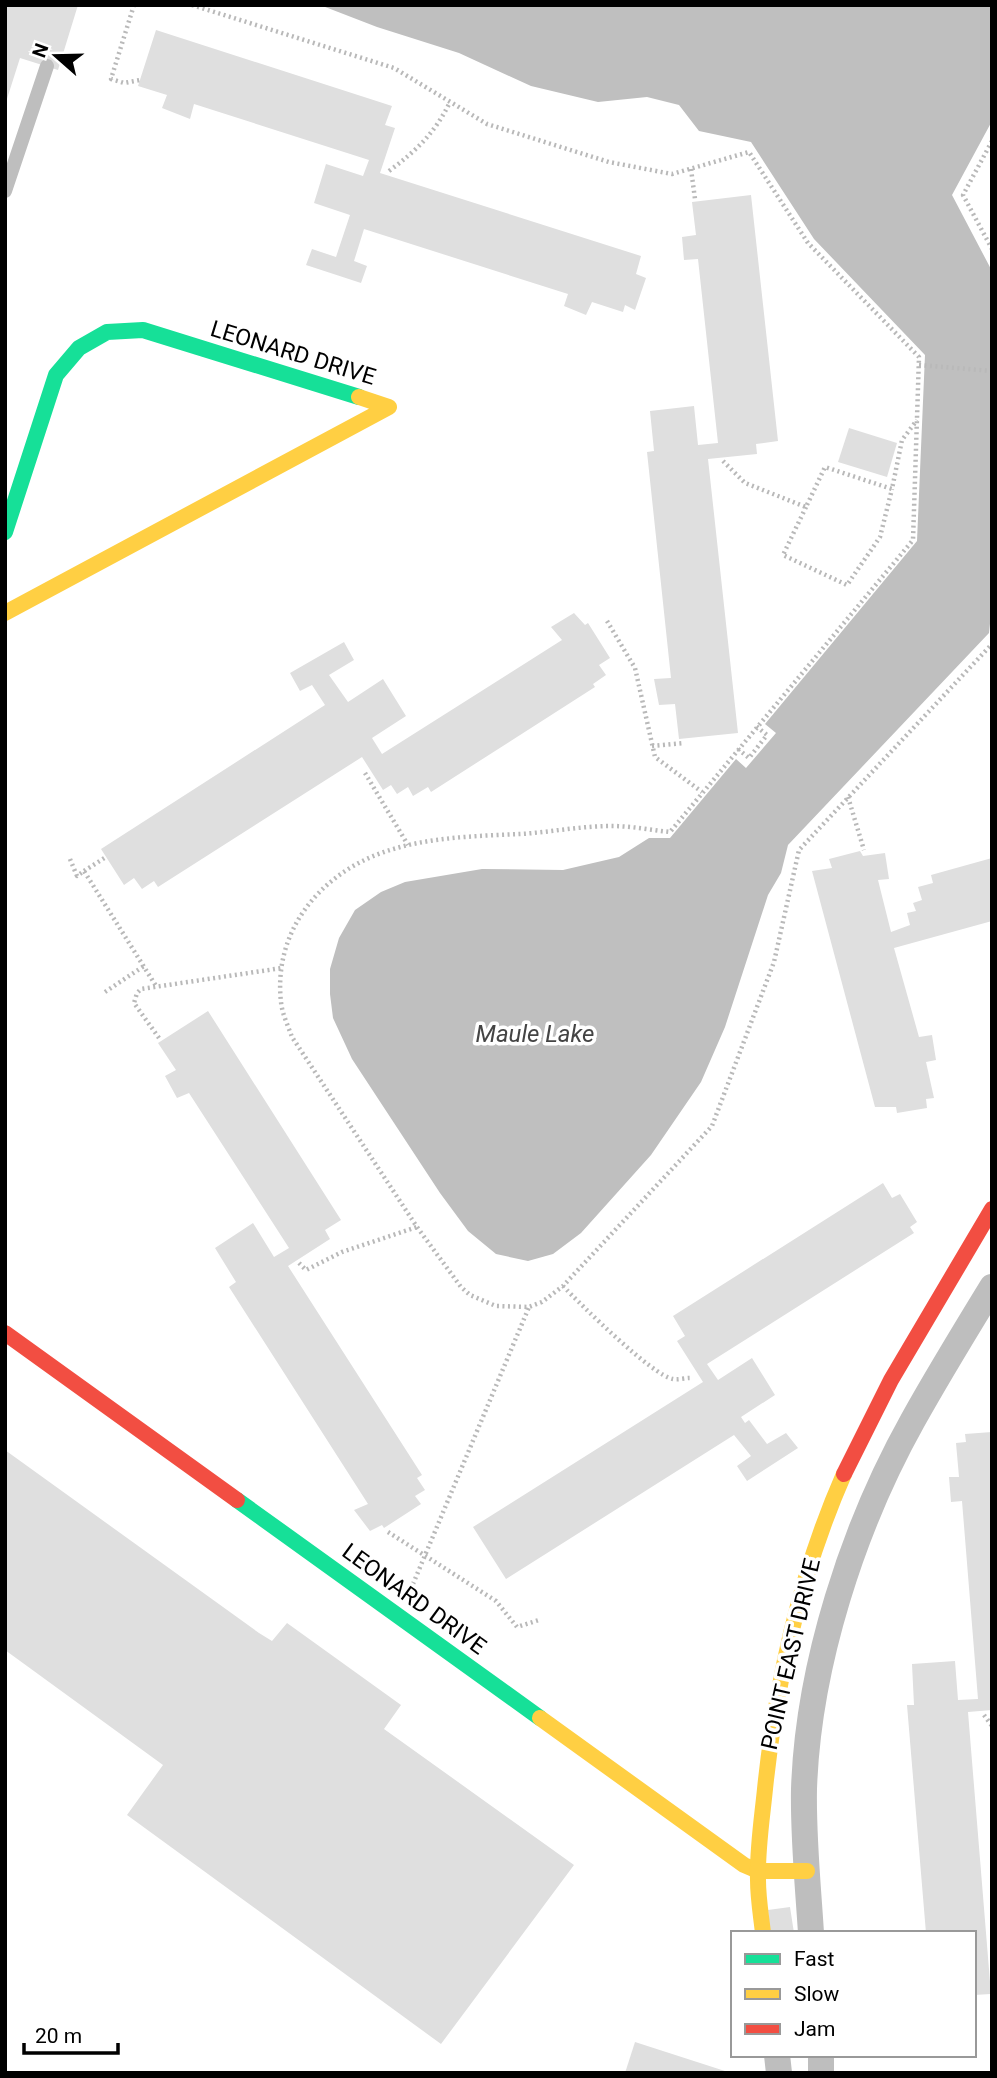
<svg xmlns="http://www.w3.org/2000/svg" width="997" height="2078" font-family="Roboto,sans-serif">
<style>
.water{fill:#bfbfbf}
.building{fill:#dfdfdf}
.lines{fill:none;stroke-linecap:round;stroke-linejoin:round}
.path{stroke:#b9b9b9;stroke-width:4.5;stroke-dasharray:2 3.5;stroke-linecap:butt}
.lane{stroke:#bebebe;stroke-width:14}
.street{stroke:#bebebe;stroke-width:26}
.fast{stroke:#16e098;stroke-width:16}
.slow{stroke:#ffcf43;stroke-width:16}
.jam{stroke:#f24e42;stroke-width:16}
.labels{text-anchor:middle;dominant-baseline:central;stroke-width:7;stroke-linejoin:round;paint-order:stroke}
.street-label{font-size:23px;fill:#000;stroke:#fff}
.water-label{font-size:24px;font-style:italic;fill:#444;stroke:#fff}
</style>
<rect width="100%" height="100%" fill="#fff"/>
<!-- water -->
<polygon class="water" points="320,5 992,5 992,121 952,195 992,271 992,605 989,633 788,845 781,873 768,895 725,1027 701,1082 651,1155 581,1233 553,1254 528,1261 496,1254 468,1231 440,1193 352,1059 333,1018 330,994 330,969 339,938 355,910 381,892 405,882 482,869 563,870 619,857 649,838 670,838 736,759 746,768 776,733 765,724 917,541 925,355 814,239 751,142 699,131 679,105 647,97 598,102 531,86 459,53 377,27"/>
<!-- building -->
<g class="building">
<polygon points="5,5 78,5 58,70 20,58 6,102"/>
<polygon points="156,30 392,106 385,125 395,128 380,173 641,256 636,274 646,278 635,310 625,305 623,312 592,302 586,315 564,306 568,294 364,229 354,261 367,266 361,283 306,265 312,249 336,257 350,215 314,203 326,164 363,176 369,160 194,104 190,119 162,108 167,95 138,86"/>
<polygon points="751,195 778,441 756,444 757,454 708,459 738,733 679,739 675,704 659,705 654,679 671,678 647,452 654,451 650,411 694,406 698,445 718,443 698,259 684,260 682,237 696,235 692,202"/>
<polygon points="849,428 897,443 887,477 838,462"/>
<polygon points="574,613 585,625 588,623 610,658 599,665 606,675 593,684 595,687 431,792 428,787 413,796 408,787 397,794 391,785 383,790 362,757 158,887 154,881 142,889 134,878 124,885 101,849 325,705 312,685 300,691 290,673 344,642 354,660 329,675 348,702 383,679 406,716 372,738 382,754 562,640 551,627"/>
<polygon points="860,851 863,856 885,853 889,879 878,880 891,932 910,925 907,913 916,911 913,903 922,900 918,887 933,883 931,875 992,858 992,921 894,948 919,1037 932,1035 936,1060 926,1062 934,1098 926,1099 927,1108 897,1113 896,1107 875,1107 812,871 832,868 829,859"/>
<polygon points="208,1011 341,1220 325,1230 330,1239 288,1266 422,1475 417,1478 425,1490 415,1496 421,1504 384,1528 382,1525 370,1531 354,1510 368,1504 229,1287 236,1282 215,1248 253,1223 274,1257 289,1248 189,1093 177,1098 165,1076 176,1070 158,1043"/>
<polygon points="883,1183 892,1198 900,1194 917,1222 910,1227 914,1233 707,1364 718,1380 752,1358 775,1395 741,1417 745,1423 749,1420 767,1444 786,1433 798,1448 747,1481 737,1466 751,1456 734,1435 506,1579 473,1527 703,1382 677,1341 685,1336 673,1316"/>
<polygon points="992,1432 992,1710 968,1712 991,1994 974,1995 974,1933 926,1933 907,1705 914,1705 912,1664 955,1661 958,1700 978,1699 962,1501 951,1502 949,1477 959,1477 956,1443 966,1442 965,1434"/>
<polygon points="5,1450 259,1633 272,1641 287,1623 401,1705 384,1729 574,1865 441,2044 127,1815 163,1765 5,1650"/>
<polygon points="790,1907 794,1933 770,1933 768,1910"/>
<polygon points="635,2042 728,2072 728,2073 625,2073"/>
</g>
<g class="lines">
<!-- path -->
<g class="path">
<polyline points="134,5 111,79 124,83 140,80"/>
<path d="M192,5L394,68L487,124L609,162L672,174L749,152L808,243L919,357L913,540L670,832C651,830 631,826 611,826C581,826 551,832 521,834C476,836 427,837 384,852C320,874 273,931 281,1002C282,1013 288,1026 292,1037L417,1227L461,1287L470,1295L496,1306L529,1307L542,1302L563,1286L712,1126L774,962L799,850L992,644"/>
<polyline points="992,141 963,195 992,249"/>
<polyline points="691,169 695,199"/>
<path d="M389,171C416,151 435,133 450,102"/>
<polyline points="919,365 992,371"/>
<polyline points="723,461 745,483 806,507 825,467 892,489 902,440 917,420"/>
<polyline points="806,507 783,555 847,585 880,537 892,489"/>
<polyline points="607,621 635,668 655,757 702,792"/>
<polyline points="652,746 684,743"/>
<polyline points="738,749 749,758 767,735 756,726"/>
<polyline points="365,773 408,845"/>
<polyline points="848,797 864,850"/>
<polyline points="70,859 77,876 84,871 156,986"/>
<polyline points="84,871 106,857"/>
<polyline points="105,992 144,966"/>
<polyline points="159,1038 134,1003 137,993 141,989 282,968"/>
<polyline points="299,1263 306,1270 342,1252 417,1227"/>
<path d="M563,1286C580,1304 653,1376 673,1379C678,1380 685,1378 690,1378"/>
<polyline points="388,1532 496,1601 517,1627 539,1620"/>
<polyline points="413,1584 529,1307"/>
<polyline points="984,1715 992,1726"/>
</g>
<!-- lane -->
<polyline class="lane" points="5,191 47,66"/>
<!-- street -->
<g class="street">
<path d="M811,1933C808,1885 803,1837 804,1789C808,1666 853,1527 913,1420C938,1375 965,1331 992,1287"/>
<polyline points="777,2055 779,2073"/>
<polyline points="821,2055 821,2073"/>
</g>
<!-- fast -->
<g class="fast">
<polyline points="5,532 56,375 79,348 107,332 143,330 359,397"/>
<polyline points="237,1500 540,1718"/>
</g>
<!-- slow -->
<g class="slow">
<polyline points="5,613 389,407 359,397"/>
<polyline points="540,1718 744,1865 758,1871 807,1871"/>
<path d="M763,1933C761,1915 758,1898 758,1880C757,1850 762,1819 765,1789C776,1682 800,1574 844,1474"/>
</g>
<!-- jam -->
<g class="jam">
<polyline points="5,1333 237,1500"/>
<polyline points="844,1474 891,1380 992,1209"/>
</g>
</g>
<g class="labels">
<!-- street labels -->
<g class="street-label">
<text transform="translate(293 353) rotate(17)">LEONARD DRIVE</text>
<text transform="translate(414 1599) rotate(36)">LEONARD DRIVE</text>
<text transform="translate(791 1654) rotate(-77)">POINT EAST DRIVE</text>
</g>
<!-- water labels -->
<g class="water-label">
<text x="535" y="1034">Maule Lake</text>
</g>
</g>
<!-- border -->
<rect width="997" height="2078" fill="none" stroke="#000000" stroke-width="14"/>
<!-- legend -->
<rect x="731" y="1931" width="245" height="126" fill="#ffffff" stroke="#999999" stroke-width="2"/>
<rect x="745" y="1954" width="35" height="10" fill="#16e098" stroke="#999999" stroke-width="2"/>
<text x="794" y="1966" font-size="21" fill="#000000">Fast</text>
<rect x="745" y="1989" width="35" height="10" fill="#ffcf43" stroke="#999999" stroke-width="2"/>
<text x="794" y="2001" font-size="21" fill="#000000">Slow</text>
<rect x="745" y="2024" width="35" height="10" fill="#f24e42" stroke="#999999" stroke-width="2"/>
<text x="794" y="2036" font-size="21" fill="#000000">Jam</text>
<!-- north arrow -->
<g transform="translate(56 56) rotate(290)" stroke="#ffffff" stroke-width="5" paint-order="stroke">
<path d="M0-5L12 26L0 18L-12 26Z" fill="#000000"/>
<text y="-10" font-size="19" font-weight="bold" text-anchor="middle" fill="#000000">N</text>
</g>
<!-- scale -->
<path d="M24 2043v10h94v-10" fill="none" stroke="#000000" stroke-width="3.5"/>
<text x="35" y="2043" font-size="21" fill="#000000" stroke="#ffffff" stroke-width="5" paint-order="stroke">20 m</text>
</svg>
